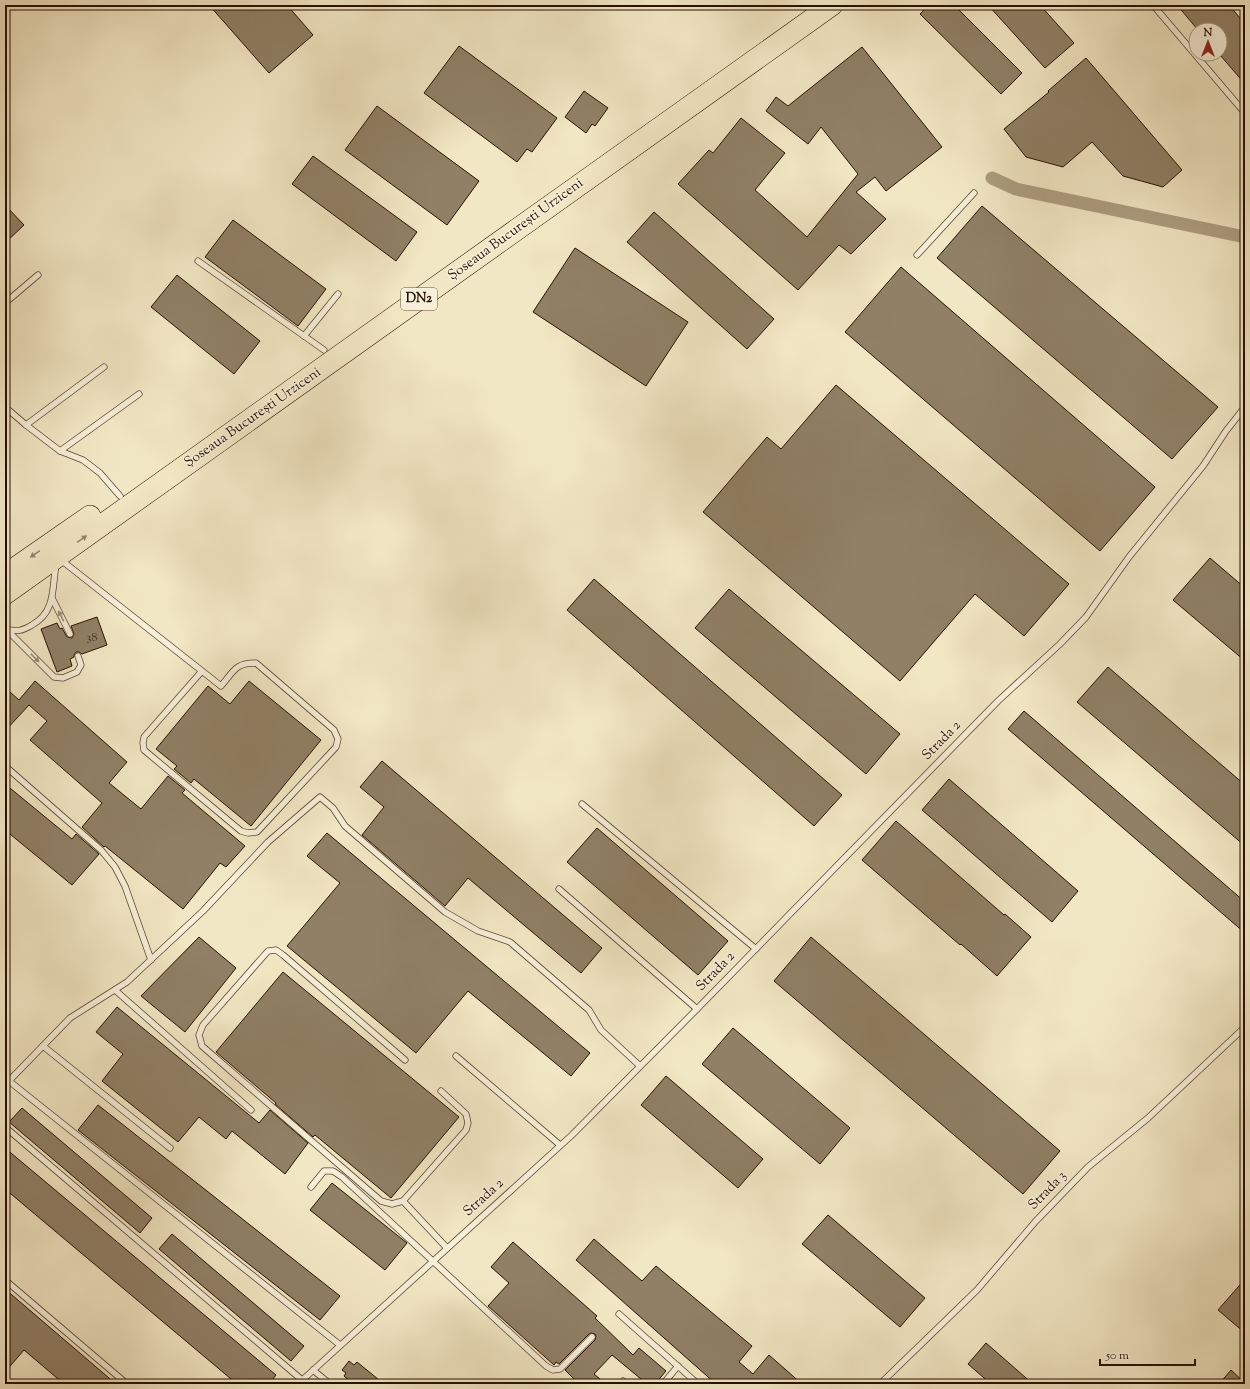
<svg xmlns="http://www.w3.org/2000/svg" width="1250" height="1389" font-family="'Sorts Mill Goudy',serif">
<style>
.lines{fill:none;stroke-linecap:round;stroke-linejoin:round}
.canal{stroke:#ad9e81;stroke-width:13}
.building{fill:#908066;stroke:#261000}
.lane-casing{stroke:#594631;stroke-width:7}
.highway-casing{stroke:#261000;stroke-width:22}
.lane{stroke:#f7efd9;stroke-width:5.5}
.highway{stroke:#f2e7c4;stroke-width:21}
.oneway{fill:#96866c}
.oneway2{fill:#998b77}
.labels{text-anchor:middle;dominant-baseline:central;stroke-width:3;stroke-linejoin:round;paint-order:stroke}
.number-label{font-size:12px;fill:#402c1a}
.shield{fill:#f7efd9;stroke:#655341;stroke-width:1}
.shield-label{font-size:13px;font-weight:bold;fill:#261000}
.street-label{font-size:14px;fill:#261000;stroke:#f7efd9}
</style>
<rect width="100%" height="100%" fill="#f2e7c4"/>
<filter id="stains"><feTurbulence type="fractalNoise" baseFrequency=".005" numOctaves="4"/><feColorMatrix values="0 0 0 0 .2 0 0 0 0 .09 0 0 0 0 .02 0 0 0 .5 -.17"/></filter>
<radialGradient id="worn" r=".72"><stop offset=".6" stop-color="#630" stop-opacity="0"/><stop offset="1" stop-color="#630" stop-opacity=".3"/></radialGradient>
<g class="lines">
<!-- canal -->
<polyline class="canal" points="992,178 1016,189 1245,237"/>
</g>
<!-- building -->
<g class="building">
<polygon points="209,5 287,5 313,35 269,73"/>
<polygon points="929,5 954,5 1022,73 1001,94 920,14"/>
<polygon points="988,5 1040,5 1074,43 1045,68"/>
<polygon points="1177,5 1229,5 1245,24 1245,84 1220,55 1220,30 1198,30"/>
<polygon points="459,46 557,118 532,152 527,149 517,162 424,93"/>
<polygon points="862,47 942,147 886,191 875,177 856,192 886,219 851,254 839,245 798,290 678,184 709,150 713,153 741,118 785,153 755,190 807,237 858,174 821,127 808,144 766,111 776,97 788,106"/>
<polygon points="1086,58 1182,170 1163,187 1123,176 1092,142 1063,167 1026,157 1004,129 1049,92 1048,91"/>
<polygon points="584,91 608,108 595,126 592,124 586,133 565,117"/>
<polygon points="377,106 479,181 447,225 345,150"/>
<polygon points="313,156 417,232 396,261 292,184"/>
<polygon points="5,205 24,225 5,243"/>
<polygon points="982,206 1218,407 1172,459 937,258"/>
<polygon points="654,212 774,319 747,349 627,242"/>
<polygon points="233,220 326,289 298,326 205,257"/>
<polygon points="575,248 688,322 646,386 533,312"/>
<polygon points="901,267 1155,487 1100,551 845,332"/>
<polygon points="177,275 260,341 234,374 151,307"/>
<polygon points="836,385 1069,584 1024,636 975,594 900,681 703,512 767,437 781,449"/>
<polygon points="1210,558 1245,588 1245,661 1173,600"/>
<polygon points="594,579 842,795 814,826 567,610"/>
<polygon points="729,589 900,734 866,774 695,628"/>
<polygon points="97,617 107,645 82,654 79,652 76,652 74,655 74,657 70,659 72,666 57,672 41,629 57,623 60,629 62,628 67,637 72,638 74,634 71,626"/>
<polygon points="1108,667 1245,785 1245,846 1077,702"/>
<polygon points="35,681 127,762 109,783 141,809 168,776 185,790 182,793 245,846 226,867 220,863 183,909 105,846 104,847 82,827 102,803 30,740 47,721 29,705 5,731 5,697 10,692 19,700"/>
<polygon points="249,681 321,740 251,826 194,779 191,783 174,769 177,766 156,749 208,686 230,704"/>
<polygon points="1024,711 1245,902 1245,933 1008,729"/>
<polygon points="382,761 602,948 581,973 468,878 445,906 362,835 384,807 360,787"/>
<polygon points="949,779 1078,891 1052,922 922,810"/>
<polygon points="5,784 72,839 76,834 99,854 72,885 5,830"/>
<polygon points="896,821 1004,915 1005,914 1031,937 997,976 961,944 960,945 862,860"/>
<polygon points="597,828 728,941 698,975 567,862"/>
<polygon points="327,833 590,1053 571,1076 468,991 416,1053 287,946 340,883 307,856"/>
<polygon points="199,937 236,968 185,1032 141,996"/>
<polygon points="811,937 1060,1151 1023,1194 774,981"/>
<polygon points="283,972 459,1117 391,1198 315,1135 313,1137 275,1104 276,1103 216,1052"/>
<polygon points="117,1007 259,1123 270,1110 308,1143 285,1174 232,1131 226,1139 199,1117 178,1142 102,1081 123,1054 96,1032"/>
<polygon points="733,1028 850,1128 820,1164 702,1064"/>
<polygon points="666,1076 763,1159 738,1188 641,1105"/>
<polygon points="98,1105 340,1296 320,1320 78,1130"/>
<polygon points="22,1108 152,1218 140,1233 9,1122"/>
<polygon points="5,1148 276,1375 269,1384 237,1384 5,1189"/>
<polygon points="332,1183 407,1243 385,1270 310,1210"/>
<polygon points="828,1215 925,1298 900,1327 802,1244"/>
<polygon points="172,1234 304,1346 291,1361 159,1249"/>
<polygon points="594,1239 642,1281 656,1266 752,1346 739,1362 753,1374 769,1355 802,1384 716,1384 576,1260"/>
<polygon points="513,1242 597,1316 595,1318 633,1355 639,1348 666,1371 655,1384 647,1384 612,1355 594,1374 606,1384 579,1384 565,1370 595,1340 596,1336 595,1334 591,1333 589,1334 559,1364 556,1362 554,1365 488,1306 509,1283 491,1267"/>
<polygon points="1245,1279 1245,1333 1218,1310"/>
<polygon points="5,1289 116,1384 64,1384 24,1350 5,1372"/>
<polygon points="986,1343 1033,1384 991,1384 968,1364"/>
<polygon points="349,1361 354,1365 357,1362 384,1384 353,1384 344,1376 346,1373 342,1370"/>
<polygon points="1231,1370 1245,1383 1245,1384 1219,1384"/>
</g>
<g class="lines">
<defs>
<g id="lane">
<polyline points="1153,5 1244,112"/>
<polyline points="917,255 974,193"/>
<polyline points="198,261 324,350"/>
<polyline points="5,303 38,275"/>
<polyline points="304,336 338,294"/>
<polyline points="5,407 26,425 60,451 83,460 100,473 120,496"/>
<polyline points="26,425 104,367"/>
<polyline points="60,451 139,394"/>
<path d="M61,560C115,602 168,644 221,686C234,671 235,663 256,663L334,730L338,739L336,747L257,832L248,833L241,831L144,750L143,743L144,737L202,671"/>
<polyline points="52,598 70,634"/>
<path d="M5,629C17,632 22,631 32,625C56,612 52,588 56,564"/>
<polyline points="7,630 54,677 63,678 77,672 81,665 78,656"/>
<polyline points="5,766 101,850 115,867 125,886 151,960"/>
<polyline points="582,804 756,949"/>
<polyline points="559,889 697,1009"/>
<polyline points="115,990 251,1110"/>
<polyline points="43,1046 170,1148"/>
<polyline points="456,1056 560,1145"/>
<polyline points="9,1081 340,1345"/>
<polyline points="5,1085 70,1018 127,982 203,911 268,842 320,797 333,808 345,826 445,912 478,931 510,942 589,1010 601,1030 640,1066"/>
<polyline points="441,1091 466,1114 468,1123 466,1130 403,1201 447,1248"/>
<polyline points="5,1127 302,1380"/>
<polyline points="311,1187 324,1171 333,1171 342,1177 546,1366 553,1370 560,1369 592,1337"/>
<polyline points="403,1201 392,1204 381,1201 202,1046 199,1035 203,1025 268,951 276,950 283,955 405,1060"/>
<polyline points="5,1280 127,1384"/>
<polyline points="619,1314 698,1384"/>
<polyline points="313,1370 330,1384"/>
<polyline points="623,1381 627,1384"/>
<polyline points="298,1384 572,1135 697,1009 998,701 1060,644 1086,617 1129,557 1203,466 1226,431 1245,407"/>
<polyline points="663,1384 678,1366"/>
<polyline points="880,1384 977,1290 1035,1222 1088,1167 1148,1118 1245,1027"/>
</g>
<g id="highway">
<polyline points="5,575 90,516"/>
<polyline points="5,594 832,5"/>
</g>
</defs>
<!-- lane casing -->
<use href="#lane" class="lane-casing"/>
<!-- highway casing -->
<use href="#highway" class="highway-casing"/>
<!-- lane -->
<use href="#lane" class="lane"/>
<!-- highway -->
<use href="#highway" class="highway"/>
</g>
<!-- one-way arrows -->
<defs><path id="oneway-solid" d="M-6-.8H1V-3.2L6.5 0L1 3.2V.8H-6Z"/></defs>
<g class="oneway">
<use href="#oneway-solid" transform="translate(82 539) rotate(-35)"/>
<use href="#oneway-solid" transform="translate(35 554) rotate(145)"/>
</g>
<g class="oneway2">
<use href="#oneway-solid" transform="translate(61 616) rotate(-117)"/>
<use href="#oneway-solid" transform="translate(35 658) rotate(45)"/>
</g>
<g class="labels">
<!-- number labels -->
<g class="number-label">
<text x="92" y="638">38</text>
</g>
<!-- shield labels -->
<rect class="shield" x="401" y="288" width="36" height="22" rx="3"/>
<g class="shield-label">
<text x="419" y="299">DN2</text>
</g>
<!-- street labels -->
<g class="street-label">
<text transform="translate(516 230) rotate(-36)">Șoseaua București Urziceni</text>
<text transform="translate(253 418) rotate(-35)">Șoseaua București Urziceni</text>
<text transform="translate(942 741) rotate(-46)">Strada 2</text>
<text transform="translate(716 972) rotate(-46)">Strada 2</text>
<text transform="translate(1048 1191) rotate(-46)">Strada 3</text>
<text transform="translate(484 1198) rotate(-42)">Strada 2</text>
</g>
</g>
<!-- margin -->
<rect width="1250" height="1389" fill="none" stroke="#f2e7c4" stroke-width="20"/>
<rect x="6" y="6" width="1238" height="1377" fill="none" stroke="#261000" stroke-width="2"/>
<rect x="10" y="10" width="1230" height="1369" fill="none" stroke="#261000"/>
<!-- north arrow -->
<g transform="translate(1208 42)"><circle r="19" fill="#f7efd9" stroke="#a39682"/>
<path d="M0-3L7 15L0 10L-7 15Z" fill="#8f2418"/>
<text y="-6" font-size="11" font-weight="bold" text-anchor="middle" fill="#261000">N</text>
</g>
<!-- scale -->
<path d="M1100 1359v6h95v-6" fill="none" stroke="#261000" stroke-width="2"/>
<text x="1106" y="1359" font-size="12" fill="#261000" stroke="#f7efd9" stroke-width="3" paint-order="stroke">50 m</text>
<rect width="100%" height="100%" filter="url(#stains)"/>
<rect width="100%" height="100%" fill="url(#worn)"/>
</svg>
